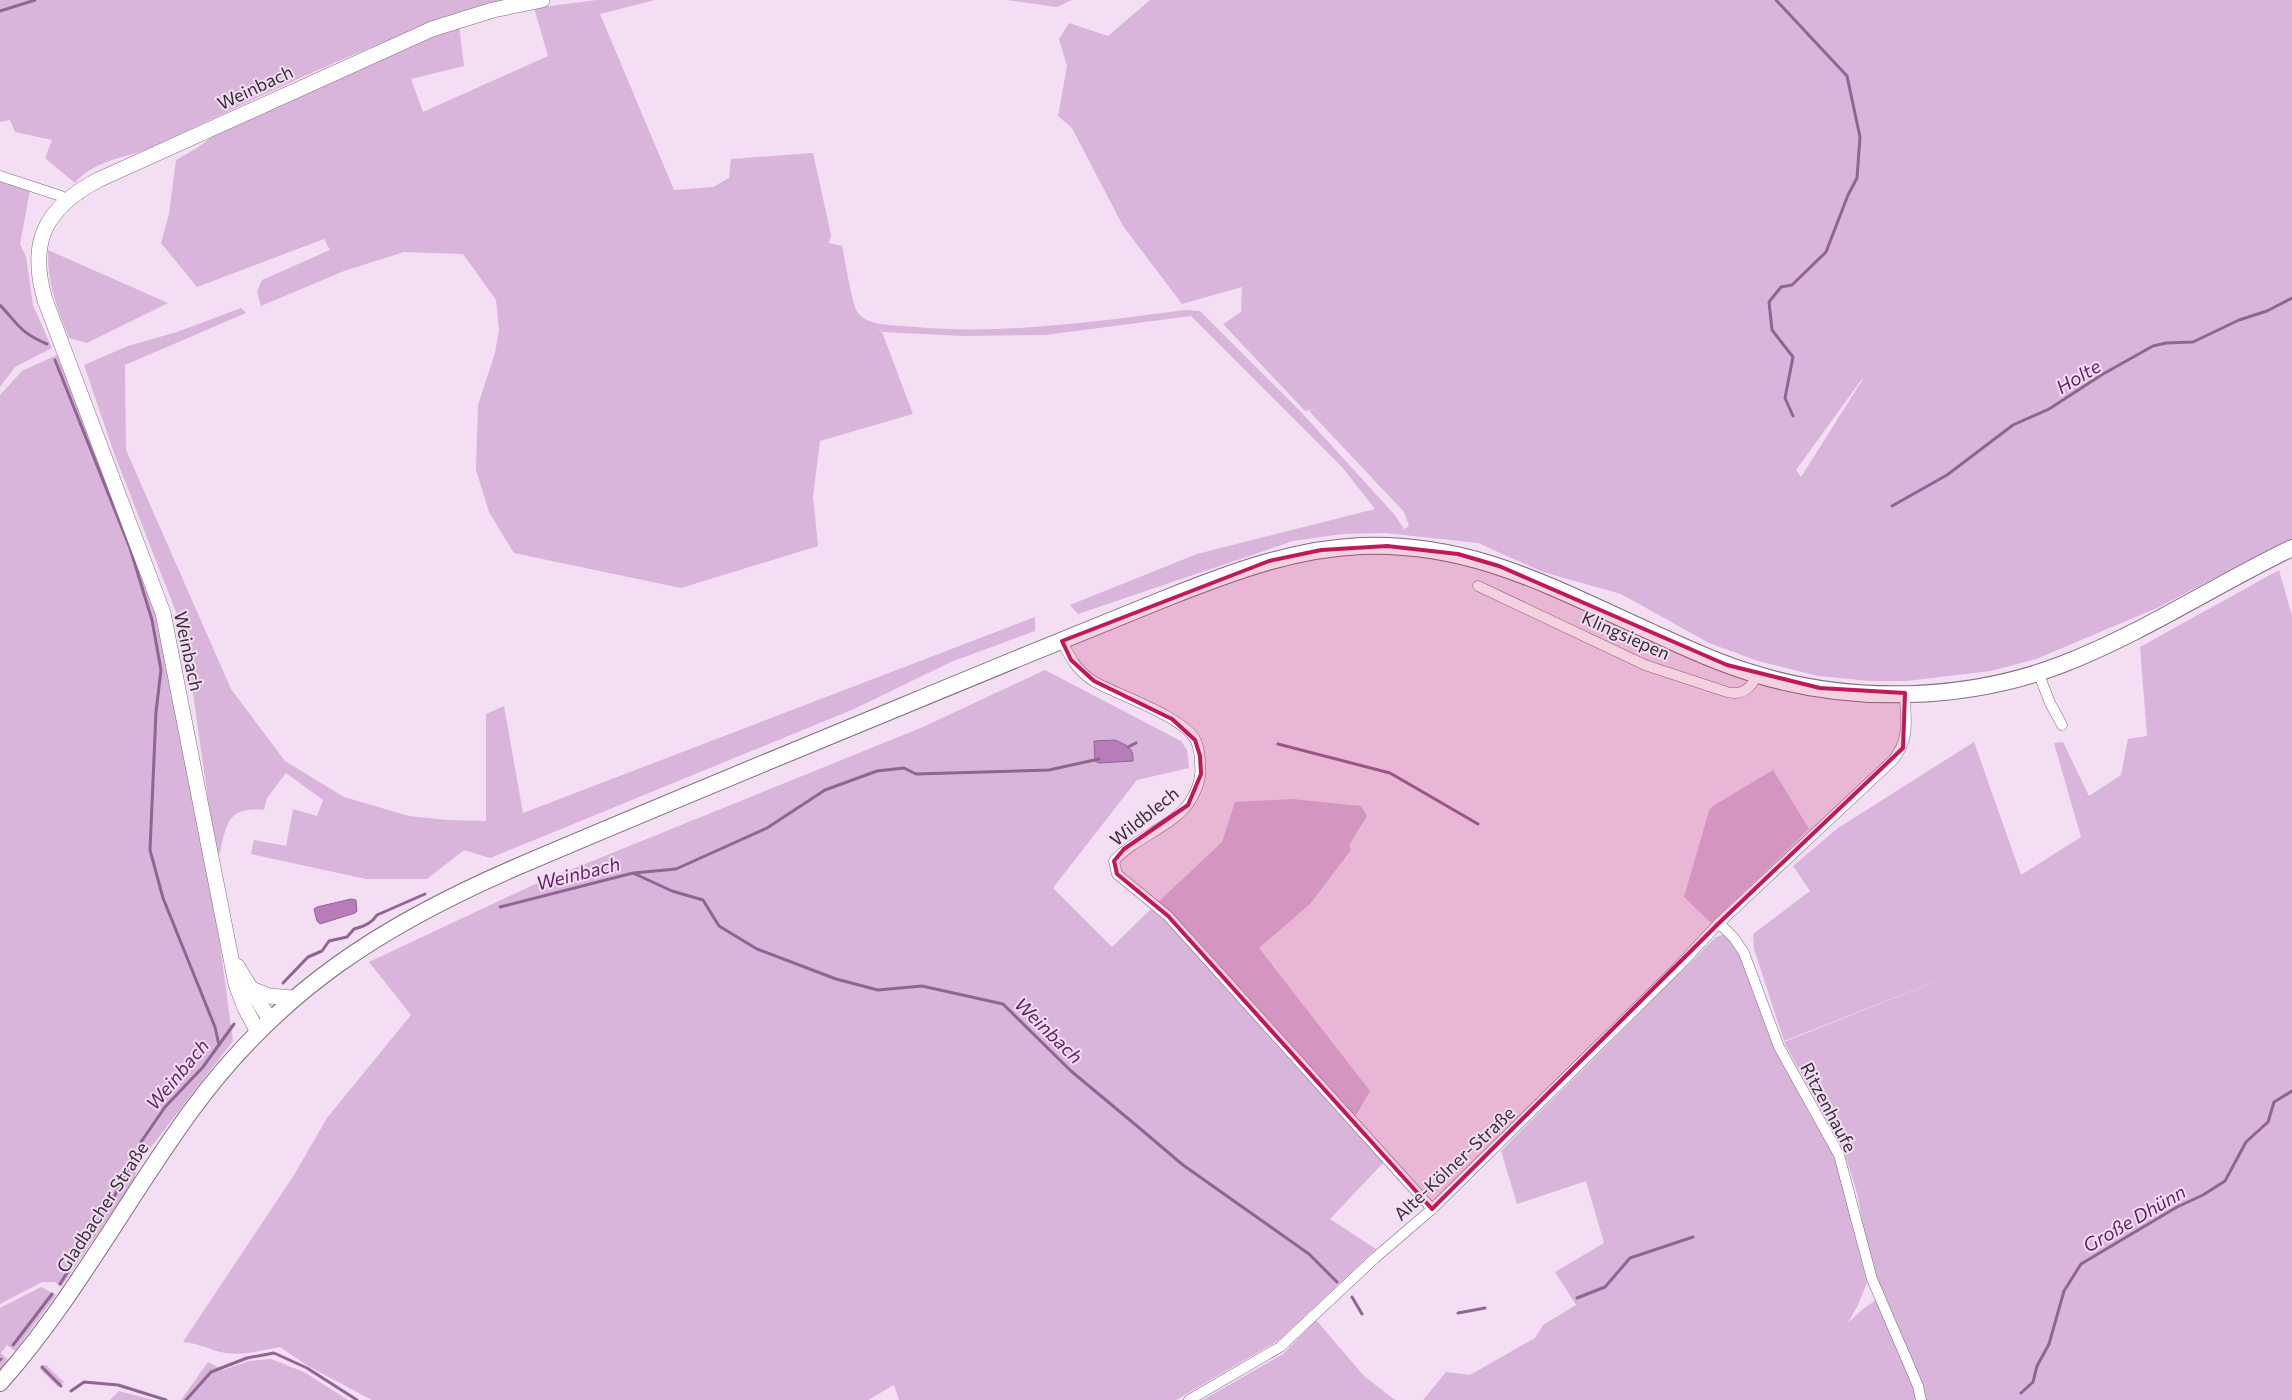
<svg xmlns="http://www.w3.org/2000/svg" width="2292" height="1400" font-family="Commissioner,sans-serif">
<style>
.green{fill:#d9b5db;fill-rule:evenodd}
.water{fill:#b67dba;stroke:#906592}
.lines{fill:none;stroke-linecap:round;stroke-linejoin:round}
.stream{stroke:#906592;stroke-width:3}
.minor-casing{stroke:#7e6b7f;stroke-width:11}
.secondary-casing{stroke:#7e6b7f;stroke-width:16}
.primary-casing{stroke:#7e6b7f;stroke-width:18}
.minor{stroke:#fff;stroke-width:10}
.secondary{stroke:#fff;stroke-width:15}
.primary{stroke:#fff;stroke-width:16}
.marked{fill:#c2185b;fill-opacity:0.2;stroke:#c2185b;stroke-width:4;stroke-linejoin:round}
.labels{text-anchor:middle;dominant-baseline:central;stroke-width:4;stroke-linejoin:round;paint-order:stroke}
.street-label{font-size:18px;fill:#362e36;stroke:#f3def4}
.water-label{font-size:19px;font-style:italic;fill:#631d69;stroke:#f3def4}
</style>
<rect width="100%" height="100%" fill="#f3def4"/>
<!-- green -->
<g class="green">
<path d="M0,0H513C481,10 447,18 416,30C326,63 239,107 152,147C125,159 95,159 75,183L45,158L52,140L15,132L10,120L0,122Z"/>
<path d="M597,0H655L600,14L674,190L713,187L729,178L731,159L813,153L831,235L829,243L842,246C845,259 852,306 858,313C867,325 890,325 904,326C999,336 1091,322 1185,310L1200,311L1302,413L1394,514L1404,529L1409,526L1404,512L1309,411L1316,409L1305,411L1223,324L1241,312L1242,287L1182,304L1123,226L1072,128L1058,116L1067,66L1059,39L1069,23L1108,36L1150,0H2292V538L2157,608L2036,659L1991,671L1906,681H1870L1818,676L1758,661L1709,643L1621,594L1543,572L1478,543L1385,533L1342,534L1293,541L1078,614L1070,605L1197,554L1375,509L1342,467L1191,316L1045,335L963,336L883,332L874,326L882,332L913,414L820,441L813,496L818,546L681,588L514,553L489,512L476,470L478,405L495,353L499,330L496,300L463,254L404,252L344,271L261,306L257,292L262,280L330,250L324,239L197,287L161,243L169,214L176,160L197,148L213,136L414,43L459,25L464,66L411,79L423,112L548,56L534,8ZM1862,379H1863L1801,477L1796,470Z"/>
<polygon points="1007,0 1072,0 1057,7"/>
<polygon points="0,179 30,190 20,244 26,257 33,305 52,348 15,367 0,387"/>
<path d="M48,250L168,303L87,343L69,338C57,309 47,283 48,250Z"/>
<path d="M241,308L246,313L125,365L126,450L231,689L285,761L344,797L409,816L447,820L486,821V714L504,706L523,813L1035,617V631L951,662L854,709L490,858L464,850L427,879H366L251,854L254,840L286,846L293,809L317,816L323,800L286,773L267,798L264,810C228,807 227,822 220,853L216,854L189,666L176,612L114,453L84,365L128,346L177,332Z"/>
<polygon points="57,355 111,486 160,614 217,923 233,1041 141,1160 133,1182 61,1287 55,1282 42,1282 0,1304 0,395 22,371"/>
<polygon points="2279,570 2292,616 2292,1400 1423,1400 1446,1372 1470,1375 1535,1338 1543,1325 1576,1305 1555,1272 1604,1243 1586,1181 1517,1204 1501,1151 1716,937 1725,934 1740,956 1788,1071 1807,1109 1835,1156 1867,1282 1858,1305 1848,1323 1863,1309 1882,1296 1873,1278 1857,1193 1845,1154 1784,1042 1977,965 1784,1041 1754,949 1753,934 1810,891 1793,866 1838,828 1974,742 2021,875 2081,837 2054,743 2063,742 2089,796 2121,775 2128,739 2147,736 2140,647"/>
<path d="M1045,670L1181,741L1187,750L1189,768L1137,780L1053,888L1112,947L1151,909L1171,926L1385,1161L1330,1219L1376,1249L1279,1340L1176,1400H899L894,1385L868,1400H372L308,1366L280,1347C263,1350 243,1356 225,1353C210,1350 199,1343 183,1342L294,1175L327,1118L411,1015L369,962L533,885L923,727Z"/>
<polygon points="1773,770 1809,829 1711,923 1684,897 1709,811 1713,806"/>
<polygon points="1292,799 1361,806 1367,816 1349,845 1351,850 1310,904 1259,948 1370,1091 1355,1117 1193,935 1157,903 1222,842 1235,802"/>
<polygon points="41,1287 56,1295 15,1351 7,1345 1,1353 8,1360 0,1370 0,1308"/>
<polygon points="1316,1320 1364,1376 1395,1400 1203,1400 1283,1354"/>
<polygon points="271,1359 304,1372 348,1400 181,1400 208,1362 223,1370 249,1361"/>
<polygon points="42,1365 46,1365 64,1382 58,1387 40,1369"/>
<polygon points="119,1391 153,1400 110,1400"/>
</g>
<!-- water -->
<g class="water">
<path d="M1115,740C1126,745 1134,747 1133,761L1099,763L1095,761L1094,741Z"/>
<polygon points="351,899 356,900 357,911 355,913 320,924 317,921 314,909 317,907"/>
</g>
<g class="lines">
<!-- stream -->
<g class="stream">
<polyline points="1776,0 1847,76 1860,137 1857,178 1848,195 1826,252 1792,285 1781,287 1769,302 1772,330 1793,357 1785,398 1793,416"/>
<polyline points="0,11 35,0"/>
<path d="M0,305C19,325 19,332 47,344"/>
<polyline points="55,360 130,548 152,620 161,670 156,712 150,850 163,898 215,1027 219,1045"/>
<polyline points="1892,506 1947,475 2013,425 2049,409 2103,374 2153,346 2166,343 2193,342 2239,320 2267,311 2292,298"/>
<polyline points="1278,744 1390,773 1478,824"/>
<polyline points="1128,747 1136,743"/>
<polyline points="634,873 676,869 767,828 825,790 877,771 904,768 916,774 1049,770 1099,759"/>
<polyline points="500,907 633,873 672,891 703,900 719,926 757,949 836,979 878,990 922,986 1003,1004 1071,1071 1137,1126 1183,1165 1309,1254 1337,1282"/>
<path d="M283,983L308,957L322,951L329,941L347,937L354,929C363,927 372,923 377,915L425,894"/>
<polyline points="141,1142 165,1107 203,1067 234,1024"/>
<polyline points="60,1284 114,1197 136,1154"/>
<polyline points="1352,1297 1362,1314"/>
<polyline points="1577,1298 1605,1287 1630,1258 1693,1237"/>
<polyline points="1458,1313 1485,1308"/>
<polyline points="13,1345 52,1294"/>
<polyline points="0,1360 1,1359"/>
<polyline points="42,1367 61,1386"/>
<polyline points="71,1391 84,1382 118,1385 166,1400"/>
<polyline points="2021,1393 2033,1382 2037,1366 2049,1344 2064,1291 2081,1264 2177,1207 2203,1195 2225,1181 2246,1142 2268,1122 2274,1102 2292,1091"/>
<polyline points="186,1400 211,1372 247,1358 274,1353 307,1368 357,1400"/>
</g>
<defs>
<g id="minor">
<polyline points="0,176 61,196 66,201"/>
<path d="M1478,586L1645,665L1727,692C1743,696 1751,688 1757,675"/>
<path d="M1062,641C1070,658 1078,672 1095,682C1118,695 1185,717 1196,741C1199,748 1200,757 1200,764C1202,778 1197,791 1189,803C1172,827 1134,838 1114,861L1117,874L1168,916L1432,1209"/>
<polyline points="2038,672 2050,703 2062,725"/>
<polyline points="1719,923 1734,938 1744,953 1779,1047 1839,1155 1872,1279 1918,1386 1921,1400"/>
<path d="M1189,1400L1280,1347L1375,1258L1432,1209L1676,969L1719,923L1893,760C1911,738 1905,720 1905,693"/>
</g>
<g id="secondary">
<polyline points="237,966 270,1020"/>
<polyline points="249,988 269,996 293,998"/>
<path d="M258,1032L245,1008L236,984L163,613L45,300C28,242 45,208 98,180L432,29L493,10L542,0"/>
</g>
<path id="primary" d="M0,1383C74,1300 126,1200 191,1111C279,990 384,924 519,866C685,795 852,727 1019,658C1069,638 1119,617 1169,597C1232,572 1293,549 1361,546C1472,542 1551,587 1649,631C1684,647 1718,663 1755,674C1853,704 1967,701 2063,664C2143,633 2215,585 2292,548"/>
</defs>
<!-- minor casing -->
<use href="#minor" class="minor-casing"/>
<!-- secondary casing -->
<use href="#secondary" class="secondary-casing"/>
<!-- primary casing -->
<use href="#primary" class="primary-casing"/>
<!-- minor -->
<use href="#minor" class="minor"/>
<!-- secondary -->
<use href="#secondary" class="secondary"/>
<!-- primary -->
<use href="#primary" class="primary"/>
</g>
<!-- marked area -->
<path class="marked" d="M1387,546L1458,554L1499,566L1727,665L1820,688L1905,693L1903,748L1719,923L1432,1209L1168,916L1117,874L1114,861L1124,849L1188,805L1201,774L1200,756L1195,740L1172,719L1094,681L1071,660L1062,641L1269,561L1321,550Z"/>
<g class="labels">
<!-- street labels -->
<g class="street-label">
<text transform="translate(255 87) rotate(-25)">Weinbach</text>
<text transform="translate(1626 635) rotate(24)">Klingsiepen</text>
<text transform="translate(189 651) rotate(78)">Weinbach</text>
<text transform="translate(1144 816) rotate(-39)">Wildblech</text>
<text transform="translate(1829 1107) rotate(62)">Ritzenhaufe</text>
<text transform="translate(1454 1163) rotate(-43)">Alte-Kölner-Straße</text>
<text transform="translate(102 1207) rotate(-57)">Gladbacher Straße</text>
</g>
<!-- water labels -->
<g class="water-label">
<text transform="translate(2078 376) rotate(-31)">Holte</text>
<text transform="translate(578 873) rotate(-14)">Weinbach</text>
<text transform="translate(1049 1030) rotate(44)">Weinbach</text>
<text transform="translate(177 1074) rotate(-50)">Weinbach</text>
<text transform="translate(2134 1218) rotate(-30)">Große Dhünn</text>
</g>
</g>
</svg>
